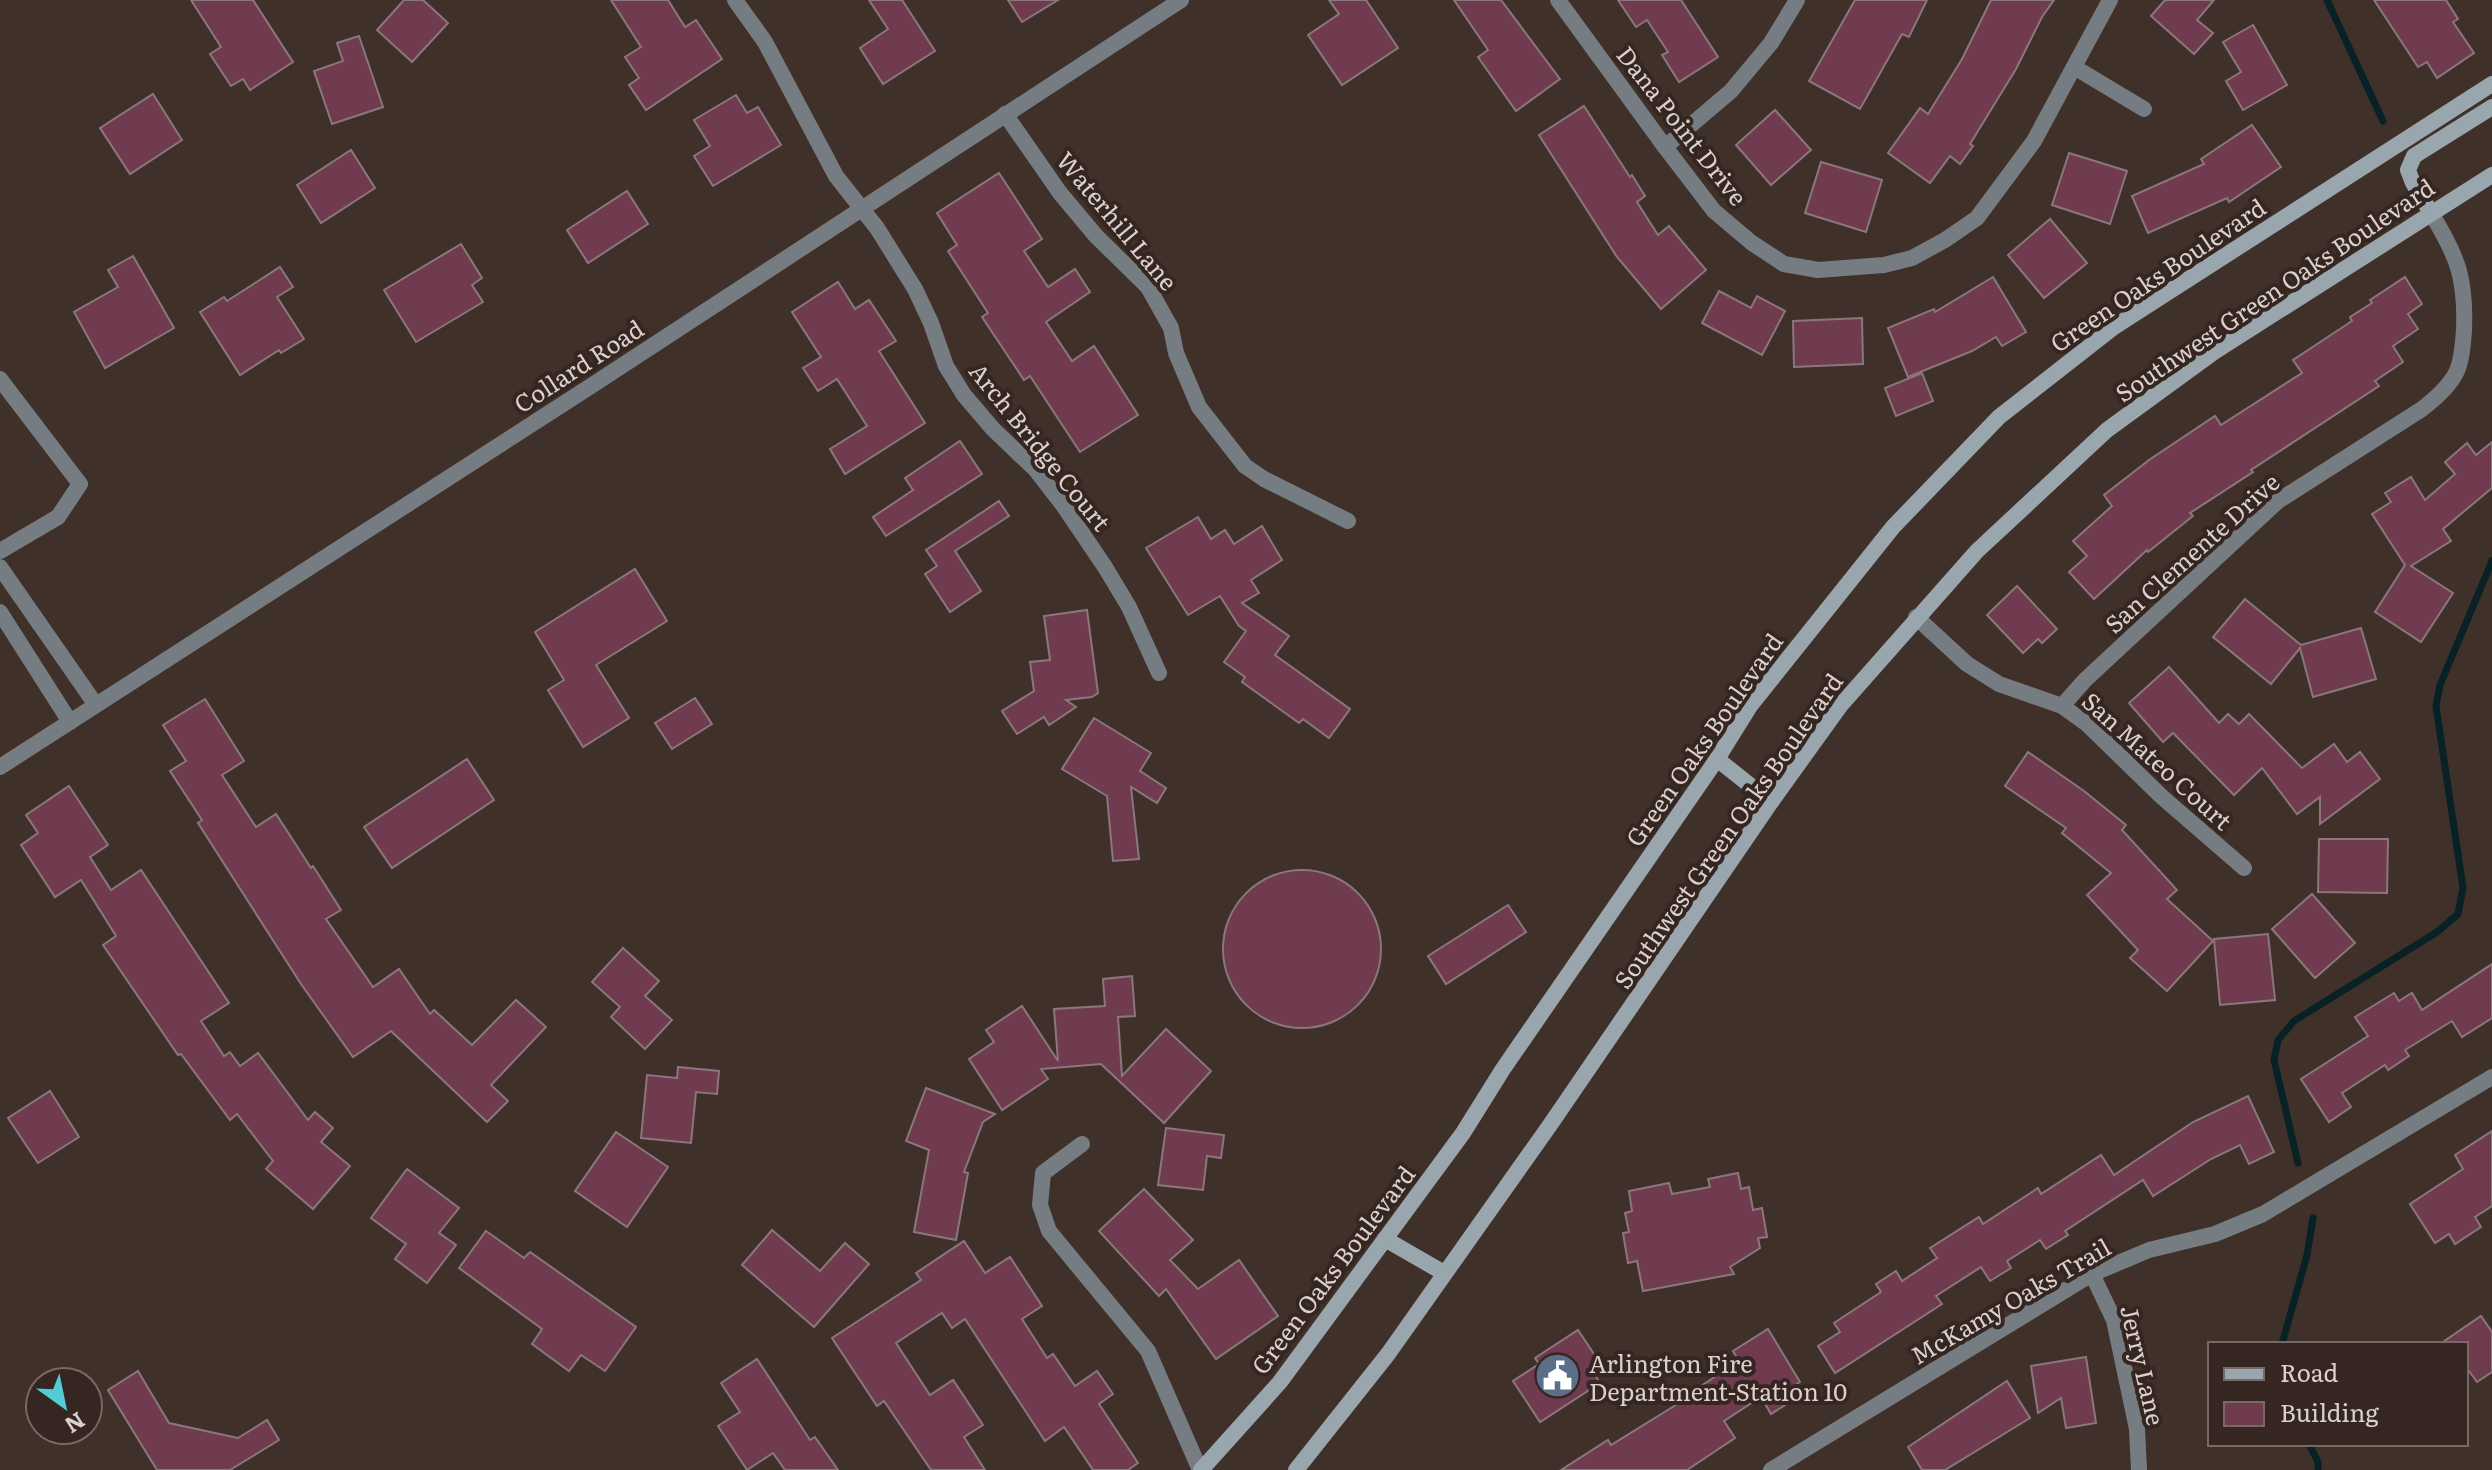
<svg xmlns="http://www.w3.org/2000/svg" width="2492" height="1470" font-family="Literata,serif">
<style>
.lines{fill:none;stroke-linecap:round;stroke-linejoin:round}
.stream{stroke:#072125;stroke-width:7}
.building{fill:#703a4f;stroke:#8a777d;stroke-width:2}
.minor{stroke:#767d82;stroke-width:16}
.tertiary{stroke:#767d82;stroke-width:16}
.secondary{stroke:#9aa6ad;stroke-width:16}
.labels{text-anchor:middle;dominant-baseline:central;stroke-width:8;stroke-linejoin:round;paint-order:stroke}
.street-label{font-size:24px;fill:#dbd0cd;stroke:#352621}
.poi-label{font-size:24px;fill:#dbd0cd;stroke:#352621;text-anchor:start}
</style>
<rect width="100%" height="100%" fill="#40302a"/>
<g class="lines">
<!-- stream -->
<g class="stream">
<polyline points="2327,0 2383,121"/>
<polyline points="2298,1163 2274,1060 2278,1040 2294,1021 2437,932 2458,914 2463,888 2436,706 2440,685 2492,561"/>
<polyline points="2282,1344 2307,1255 2313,1218"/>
<polyline points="2309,1444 2318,1462 2318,1470"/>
</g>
</g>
<!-- building -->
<g class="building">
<polygon points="191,0 253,0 293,62 250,90 243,79 231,86 210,54 221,47"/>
<polygon points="404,0 423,0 448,23 412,62 377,30"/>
<polygon points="611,0 668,0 685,27 696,20 722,59 646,110 629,85 639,78 625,57 641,47"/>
<polygon points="869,0 902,0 935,51 883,84 860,48 888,29"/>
<polygon points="1008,0 1058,0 1022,22"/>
<polygon points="1329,0 1366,0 1398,48 1342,85 1308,35 1339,14"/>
<polygon points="1454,0 1501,0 1560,79 1516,111 1478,57 1488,50"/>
<polygon points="1618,0 1681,0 1718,57 1679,82 1662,55 1668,52 1647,20 1636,27"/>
<polygon points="1855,0 1927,0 1909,37 1902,34 1860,109 1809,81"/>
<polygon points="1991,0 2054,0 2042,17 2016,69 1970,144 1973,146 1960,164 1950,156 1930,183 1888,153 1920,108 1928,114 1962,59"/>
<polygon points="2165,0 2214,0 2197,20 2213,33 2194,54 2151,16"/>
<polygon points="2374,0 2446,0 2458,19 2453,22 2474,53 2437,78 2427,62 2418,67"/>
<polygon points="2253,25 2287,85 2243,110 2226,81 2241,72 2223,42"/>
<polygon points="359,36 383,107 332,124 314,71 343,61 337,43"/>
<polygon points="153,94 182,140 130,174 100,128"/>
<polygon points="736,95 747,113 758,107 781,145 713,186 694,156 710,146 694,120"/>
<polygon points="1584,106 1630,177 1632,175 1645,196 1637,202 1658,235 1669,226 1706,270 1661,309 1617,257 1539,135"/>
<polygon points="1775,110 1811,150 1771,185 1736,145"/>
<polygon points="2252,125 2281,167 2229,202 2227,198 2148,233 2132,196 2204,164 2201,159"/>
<polygon points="351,150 375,188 321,223 297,185"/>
<polygon points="2069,153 2127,171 2110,224 2052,205"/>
<polygon points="1821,162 1882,180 1866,232 1805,213"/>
<polygon points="999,173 1042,239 1024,251 1048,287 1075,269 1090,292 1046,322 1072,361 1094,346 1138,415 1080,452 1030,376 1024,380 982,317 988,313 948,251 957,245 937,213"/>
<polygon points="627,191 648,224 588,263 567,230"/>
<polygon points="2050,219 2087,263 2044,298 2008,255"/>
<polygon points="461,244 482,278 472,285 483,302 416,342 384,290"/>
<polygon points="133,256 174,328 105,368 74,312 118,287 108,270"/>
<polygon points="280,267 293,287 277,297 304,339 281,353 279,350 240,375 200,312 224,297 227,301"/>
<polygon points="1993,277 2026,332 2002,346 1996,337 1972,351 1908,377 1888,328 1934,309 1935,312"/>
<polygon points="2405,277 2422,304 2408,314 2418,329 2393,346 2403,362 2375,381 2379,386 2251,470 2253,472 2190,513 2193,516 2148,552 2147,550 2094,599 2069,572 2087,556 2073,541 2112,506 2104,495 2149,460 2215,416 2221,425 2302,373 2293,360 2352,321 2350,317 2372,303 2370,300"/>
<polygon points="838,282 855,309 869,300 896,341 879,351 925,423 845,474 830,449 867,426 837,379 818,391 803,368 821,357 792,312"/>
<polygon points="1719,291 1751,308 1757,296 1785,311 1762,355 1702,323"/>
<polygon points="1862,318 1863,364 1794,367 1793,321"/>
<polygon points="1922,373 1933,401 1896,416 1885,388"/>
<polygon points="960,441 982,474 886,536 873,517 913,490 905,478"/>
<polygon points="2492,442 2492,488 2443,529 2451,541 2411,566 2453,593 2421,642 2375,612 2405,565 2372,514 2391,502 2385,493 2411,477 2425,500 2455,474 2445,462 2467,443 2476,455"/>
<polygon points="999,501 1009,516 955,551 981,591 950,612 925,574 937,566 926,550"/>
<polygon points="1198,517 1211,539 1225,530 1234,544 1262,526 1282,560 1251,580 1259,593 1242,603 1289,636 1275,655 1350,709 1329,738 1303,719 1299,723 1242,682 1245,677 1224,662 1246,631 1239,626 1220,596 1188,615 1146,548"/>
<polygon points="635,569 667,621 596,665 629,718 583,747 548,690 564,680 535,632"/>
<polygon points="2017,586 2057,629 2042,643 2038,639 2023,653 1987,615"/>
<polygon points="2245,599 2301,645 2361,628 2376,679 2313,697 2300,648 2271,684 2213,637"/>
<polygon points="1087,610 1098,693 1092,697 1066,700 1076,707 1049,725 1044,717 1017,734 1002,711 1034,691 1030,662 1050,660 1044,616"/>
<polygon points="2169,667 2219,723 2228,714 2239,724 2249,714 2302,768 2334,744 2347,762 2360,752 2380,779 2320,824 2320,797 2297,814 2262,768 2234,795 2173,733 2163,742 2129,703"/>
<polygon points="695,698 712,724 672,749 655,723"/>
<polygon points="205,699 244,761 222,775 256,827 276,814 311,868 313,866 341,910 326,919 373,987 399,969 430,1014 434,1010 472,1045 516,1000 546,1027 491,1085 508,1101 487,1122 391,1031 353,1057 301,984 198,823 202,820 170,771 186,761 163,725"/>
<polygon points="1094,718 1151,753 1140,771 1166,788 1157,803 1131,787 1139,859 1113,861 1107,796 1062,769"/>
<polygon points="2028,752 2084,791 2126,825 2122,830 2177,890 2167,899 2213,941 2167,991 2130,958 2138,950 2087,895 2111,873 2062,833 2066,828 2005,786"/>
<polygon points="467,759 494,800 392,868 364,827"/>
<polygon points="69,786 108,845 90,857 111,890 141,870 229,1003 201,1021 224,1056 230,1052 240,1066 258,1053 308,1120 315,1112 333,1128 321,1142 350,1166 313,1209 266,1169 273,1161 237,1114 230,1120 181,1054 178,1055 103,945 116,936 81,880 55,897 21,845 38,833 26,815"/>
<polygon points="2319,839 2388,839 2387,893 2318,892"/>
<circle cx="1302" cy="949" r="79"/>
<polygon points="2312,894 2355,943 2315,978 2272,929"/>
<polygon points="1508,905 1526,932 1446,984 1428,956"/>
<polygon points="2268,934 2275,1000 2220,1005 2214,939"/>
<polygon points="623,948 659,981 645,996 672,1020 645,1049 611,1017 620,1007 592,982"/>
<polygon points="2492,964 2492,1018 2462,1037 2452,1021 2405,1050 2409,1056 2388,1070 2385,1065 2342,1093 2351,1107 2329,1122 2301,1079 2368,1036 2355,1017 2394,993 2399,1001 2412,993 2422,1010"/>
<polygon points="1132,976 1135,1016 1118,1017 1122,1076 1166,1029 1211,1071 1164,1123 1101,1064 1041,1069 1048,1079 1002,1110 969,1059 994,1042 986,1030 1022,1006 1058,1061 1054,1009 1105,1006 1103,979"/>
<polygon points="678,1067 719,1071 717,1094 696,1092 691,1143 641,1138 647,1075 677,1078"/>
<polygon points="926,1088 995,1114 983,1122 964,1172 968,1173 956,1240 914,1232 929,1150 906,1141"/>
<polygon points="50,1091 79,1137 38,1163 8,1118"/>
<polygon points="2248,1096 2274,1152 2249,1164 2240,1145 2211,1159 2153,1196 2143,1180 2065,1231 2068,1235 2046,1249 2040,1240 2007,1261 2011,1268 1990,1281 1981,1267 1936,1296 1942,1304 1835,1373 1818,1346 1840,1332 1834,1323 1881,1292 1876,1284 1896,1271 1902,1281 1937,1258 1930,1248 1979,1217 1983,1224 2038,1188 2041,1194 2101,1155 2114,1175 2193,1122"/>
<polygon points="1166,1128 1224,1135 1221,1158 1207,1156 1203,1190 1158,1185"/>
<polygon points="2492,1131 2492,1206 2475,1217 2481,1227 2455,1244 2449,1234 2435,1243 2410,1204 2463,1169 2455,1155"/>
<polygon points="616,1132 668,1167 627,1227 575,1191"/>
<polygon points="407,1169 459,1208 439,1233 456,1245 427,1283 395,1259 406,1244 371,1218"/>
<polygon points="1738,1173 1741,1189 1749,1187 1753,1210 1762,1208 1767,1237 1758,1238 1760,1248 1730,1267 1734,1274 1643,1291 1637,1261 1628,1263 1623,1233 1629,1232 1625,1213 1632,1211 1629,1191 1669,1183 1672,1194 1710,1187 1708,1179"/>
<polygon points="1144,1189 1193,1240 1170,1260 1198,1289 1239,1260 1278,1316 1216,1359 1166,1289 1159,1296 1099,1231"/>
<polygon points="772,1230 820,1271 845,1243 869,1264 814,1327 742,1265"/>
<polygon points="486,1231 524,1258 530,1252 636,1327 605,1371 581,1355 569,1371 532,1344 542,1329 459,1268"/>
<polygon points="964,1241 985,1273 1010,1257 1042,1306 1022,1319 1047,1358 1053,1354 1075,1386 1097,1371 1113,1394 1099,1404 1138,1463 1128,1470 1093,1470 1064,1427 1045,1441 965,1319 952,1328 942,1313 896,1343 930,1395 953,1380 983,1425 964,1437 985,1470 931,1470 884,1401 877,1406 832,1338 921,1280 916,1273"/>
<polygon points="2481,1316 2492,1332 2492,1372 2477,1382 2466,1367 2466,1344 2440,1344"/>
<polygon points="1768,1329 1800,1382 1790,1388 1796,1398 1771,1414 1761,1397 1724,1421 1735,1438 1687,1470 1561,1470 1608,1440 1611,1445 1679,1403 1678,1401 1739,1361 1733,1351"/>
<polygon points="1578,1330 1602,1366 1593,1372 1600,1383 1540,1422 1513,1381 1539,1364 1535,1358"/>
<polygon points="2086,1357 2096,1423 2066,1428 2061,1398 2038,1413 2031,1366"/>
<polygon points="757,1359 810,1440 815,1437 838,1470 785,1470 773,1453 747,1470 718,1426 740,1412 721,1383"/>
<polygon points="138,1371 169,1423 238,1438 267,1420 279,1440 230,1470 157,1470 108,1390"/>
<polygon points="2007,1381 2030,1418 1945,1470 1922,1470 1908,1447"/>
</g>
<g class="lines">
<!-- minor -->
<g class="minor">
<polyline points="735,0 765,42 836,176 877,228 915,289 931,323 946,366 964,395 993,429 1036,470 1063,505 1105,567 1129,607 1159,673"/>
<polyline points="1558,0 1665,147 1714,211 1752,243 1784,264 1818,270 1884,265 1912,258 1945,240 1977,218 2034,141 2110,0"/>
<polyline points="2074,67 2144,109"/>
<polyline points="1005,114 1060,193 1096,236 1148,287 1171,328 1176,353 1199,407 1245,466 1264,479 1348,521"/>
<polyline points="1665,147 1731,91 1771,43 1797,0"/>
<polyline points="0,379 80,484 58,517 0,551"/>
<polyline points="0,567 96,705"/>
<polyline points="0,612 70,722"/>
<polyline points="1916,617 1967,664 1999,684 2062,706 2087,724 2162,797 2244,868"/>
<path d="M2062,706L2085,680L2278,501L2422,409C2435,399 2448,388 2456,373C2462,361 2463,343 2464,330C2466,279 2458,257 2431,213"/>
<polyline points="1082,1144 1043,1173 1040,1205 1049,1231 1148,1351 1200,1470"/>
<polyline points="2092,1274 2114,1320 2137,1429 2139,1470"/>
<polyline points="1771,1470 2092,1274 2149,1250 2215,1234 2263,1214 2492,1077"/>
</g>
<!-- tertiary -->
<polyline class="tertiary" points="0,767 591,386 1181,0"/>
<!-- secondary -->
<g class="secondary">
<polyline points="2431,213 2413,183 2408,170 2414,156 2492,107"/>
<polyline points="1717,759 1771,802"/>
<polyline points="1385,1239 1444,1273"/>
<polyline points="1201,1470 1280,1382 1463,1133 1503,1069 1717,759 1750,706 1893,527 1999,417 2114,327 2492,84"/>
<polyline points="1296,1470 1388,1354 1550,1125 1771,802 1840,706 1977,551 2107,430 2214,352 2492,175"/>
</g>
</g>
<!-- icons -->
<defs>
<symbol id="civic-disc" viewBox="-11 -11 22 22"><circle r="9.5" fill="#5c6f8a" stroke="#352621"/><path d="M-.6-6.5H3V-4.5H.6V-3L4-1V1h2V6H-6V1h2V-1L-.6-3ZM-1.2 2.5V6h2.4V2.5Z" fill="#fff"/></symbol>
</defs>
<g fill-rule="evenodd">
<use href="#civic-disc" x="1532" y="1350" width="51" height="51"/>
</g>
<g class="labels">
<!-- street labels -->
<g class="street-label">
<text transform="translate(1683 125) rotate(52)">Dana Point Drive</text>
<text transform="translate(1118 220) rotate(50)">Waterhill Lane</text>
<text transform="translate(2157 274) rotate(-34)">Green Oaks Boulevard</text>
<text transform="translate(2274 289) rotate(-34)">Southwest Green Oaks Boulevard</text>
<text transform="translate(578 365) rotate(-33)">Collard Road</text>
<text transform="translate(1041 446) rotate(51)">Arch Bridge Court</text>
<text transform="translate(2191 552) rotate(-42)">San Clemente Drive</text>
<text transform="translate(1703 739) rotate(-55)">Green Oaks Boulevard</text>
<text transform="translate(2158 760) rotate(42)">San Mateo Court</text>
<text transform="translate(1727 830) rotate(-55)">Southwest Green Oaks Boulevard</text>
<text transform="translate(1332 1269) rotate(-53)">Green Oaks Boulevard</text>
<text transform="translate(2010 1300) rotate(-30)">McKamy Oaks Trail</text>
<text transform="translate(2144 1365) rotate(77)">Jerry Lane</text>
</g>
<!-- poi labels -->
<g class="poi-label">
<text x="1589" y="1362">Arlington Fire<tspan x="1589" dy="28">Department-Station 10</tspan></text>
</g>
</g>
<!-- legend -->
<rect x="2208" y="1342" width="260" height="104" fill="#352621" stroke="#776a66" stroke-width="2"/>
<rect x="2224" y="1368" width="40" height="12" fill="#9aa6ad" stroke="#776a66" stroke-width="2"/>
<text x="2280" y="1382" font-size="24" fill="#dbd0cd">Road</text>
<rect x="2224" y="1402" width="40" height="24" fill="#703a4f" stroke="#776a66" stroke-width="2"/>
<text x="2280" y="1422" font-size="24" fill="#dbd0cd">Building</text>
<!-- north arrow -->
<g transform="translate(64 1406) rotate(147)"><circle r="38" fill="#352621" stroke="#776a66" stroke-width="2"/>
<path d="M0-6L14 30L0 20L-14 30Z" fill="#52ccd5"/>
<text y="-12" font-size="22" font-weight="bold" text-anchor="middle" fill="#dbd0cd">N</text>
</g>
</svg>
